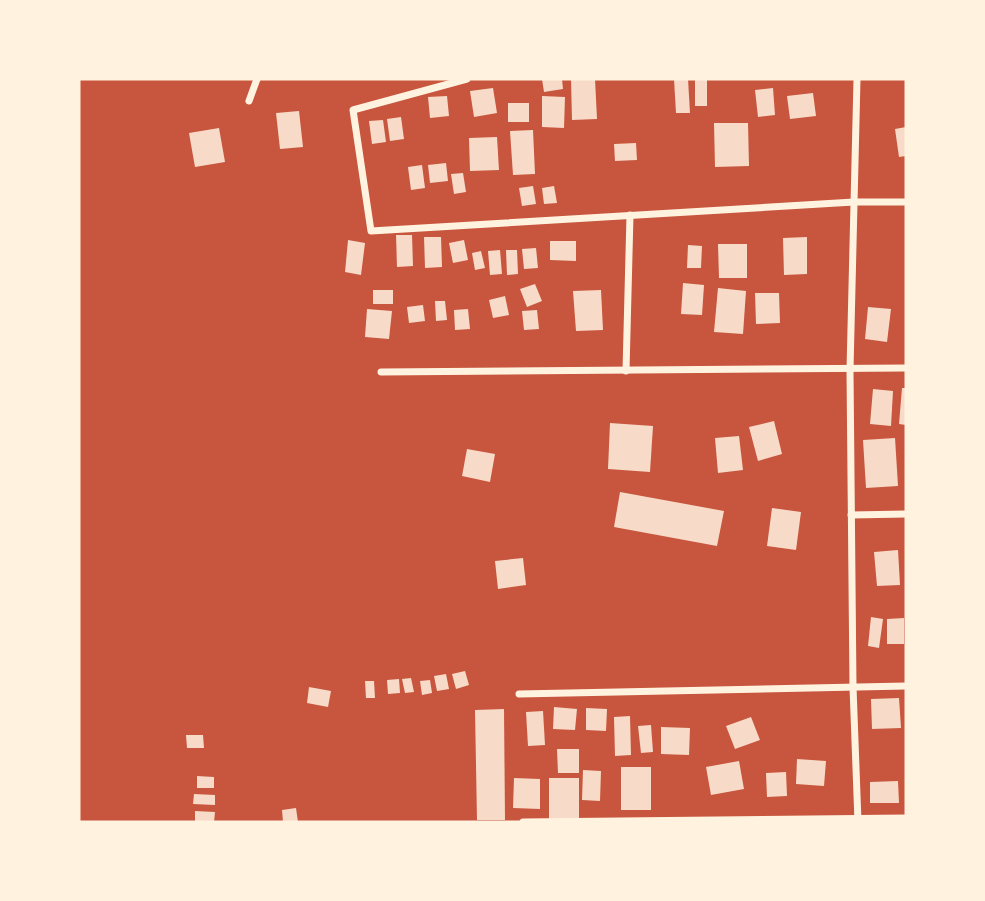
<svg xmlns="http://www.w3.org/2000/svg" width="985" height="901" font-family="Inter,sans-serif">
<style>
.building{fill:#f7dbc8}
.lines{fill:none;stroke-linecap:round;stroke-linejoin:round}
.minor{stroke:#fff3e0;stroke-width:7}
</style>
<rect width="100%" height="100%" fill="#c8553d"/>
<!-- building -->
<g class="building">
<polygon points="542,79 562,79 563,89 544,92"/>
<polygon points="571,79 595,79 597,119 572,120"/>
<polygon points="674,79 688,79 690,113 676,113"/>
<rect x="695" y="79" width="12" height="27"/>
<polygon points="493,88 497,113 474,117 470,91"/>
<polygon points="773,88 775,115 758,117 755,90"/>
<polygon points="813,93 816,116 790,119 787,96"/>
<polygon points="447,96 449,116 430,118 428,97"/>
<polygon points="542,96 565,97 564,128 542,127"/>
<rect x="508" y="103" width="21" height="19"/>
<polygon points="299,111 303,147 280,149 276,113"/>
<polygon points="401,117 404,139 390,141 387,119"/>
<polygon points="383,120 386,142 372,144 369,121"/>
<polygon points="714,123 748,123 749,166 715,167"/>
<polygon points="906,127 906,156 899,157 895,129"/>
<polygon points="219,128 225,162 195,167 189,133"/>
<polygon points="533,130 535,174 513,175 510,131"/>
<polygon points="497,137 499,170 470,171 469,138"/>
<polygon points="636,143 637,160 615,161 614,144"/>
<polygon points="446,163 448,181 430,183 428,165"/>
<polygon points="422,165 425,188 411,190 408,167"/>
<polygon points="463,173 466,192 454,194 451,174"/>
<polygon points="533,186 536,204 522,206 519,188"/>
<polygon points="554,186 557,203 544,204 542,188"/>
<polygon points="396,235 412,235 413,266 397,267"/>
<polygon points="424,237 441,237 442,267 425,268"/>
<polygon points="807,237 807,274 784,275 783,238"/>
<polygon points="348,240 365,243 361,275 345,272"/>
<polygon points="464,240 468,260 453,263 449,243"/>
<polygon points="550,241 576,241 576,261 550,260"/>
<polygon points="718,244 747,244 747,278 719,278"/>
<polygon points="688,245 702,246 701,268 687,268"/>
<polygon points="536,248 538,268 524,269 522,249"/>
<polygon points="500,250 502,274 490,275 488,251"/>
<polygon points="506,250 517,250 518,274 507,275"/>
<polygon points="481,251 485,268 475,270 472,253"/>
<polygon points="683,283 704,285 702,315 681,314"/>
<polygon points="535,284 542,301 527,307 520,289"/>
<polygon points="718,288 746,291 743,334 714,332"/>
<rect x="373" y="290" width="20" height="14"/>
<polygon points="601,290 603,330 576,331 573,291"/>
<polygon points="755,293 779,293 780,323 756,324"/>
<polygon points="505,296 509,315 493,318 489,300"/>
<polygon points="435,301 445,301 447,320 436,321"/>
<polygon points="423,305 425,321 409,323 407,307"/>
<polygon points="868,307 891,309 887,342 865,339"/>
<polygon points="367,309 392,311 389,339 365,337"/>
<polygon points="468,309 470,329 455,330 454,310"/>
<polygon points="537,310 539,329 524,330 522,311"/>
<polygon points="902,388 906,388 906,425 899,424"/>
<polygon points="873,389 893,391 891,426 870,424"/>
<polygon points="774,421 782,454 758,461 749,427"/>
<polygon points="610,423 653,426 650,472 608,469"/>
<polygon points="739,436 743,470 718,473 715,438"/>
<polygon points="895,438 898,486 866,488 863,440"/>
<polygon points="467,449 495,454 490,482 462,476"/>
<polygon points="620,492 724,511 717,546 614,527"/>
<polygon points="772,508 801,512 796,550 767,546"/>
<polygon points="898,550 900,585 877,586 874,552"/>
<polygon points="523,558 526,585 498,589 495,561"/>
<polygon points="871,617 883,619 879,648 868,646"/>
<polygon points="904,618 904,644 887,644 887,619"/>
<polygon points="465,671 469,685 456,689 452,674"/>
<polygon points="446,674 449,689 437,691 434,676"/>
<polygon points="411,678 414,692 405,693 402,679"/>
<polygon points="399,679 400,693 388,694 387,680"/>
<polygon points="430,680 432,693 422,695 420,681"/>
<polygon points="365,681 374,681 375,698 366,698"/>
<polygon points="309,687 331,691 328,707 307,703"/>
<polygon points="899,698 901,728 872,729 871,699"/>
<polygon points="554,707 577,709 575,730 553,729"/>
<polygon points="586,708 607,709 606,731 586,730"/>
<polygon points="504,709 505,820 477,820 475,710"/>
<polygon points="543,711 545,745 528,746 526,712"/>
<polygon points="630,716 631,755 615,756 614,717"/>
<polygon points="751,717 760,740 735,749 726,726"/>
<polygon points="651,725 653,752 641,753 638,726"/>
<polygon points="661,727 690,728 689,755 661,754"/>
<polygon points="186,735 203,735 204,748 187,748"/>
<polygon points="557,749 579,749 579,773 558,773"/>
<polygon points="797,759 826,761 824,786 796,784"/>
<polygon points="739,761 744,789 711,795 706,767"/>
<rect x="621" y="767" width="30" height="43"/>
<polygon points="583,770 601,771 600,801 582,800"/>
<polygon points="786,772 787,796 767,797 766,773"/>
<polygon points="197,776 214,777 214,788 197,788"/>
<polygon points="514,778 540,779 540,809 513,808"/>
<rect x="549" y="778" width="30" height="44"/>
<polygon points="898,781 899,803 870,803 870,782"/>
<polygon points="194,794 215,795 215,805 193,804"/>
<polygon points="296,808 298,822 283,822 282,810"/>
<polygon points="195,811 215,812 214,822 195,822"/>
</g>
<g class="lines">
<!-- minor -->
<g class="minor">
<polyline points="467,79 353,110 371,231 854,202 906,202"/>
<polyline points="857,79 850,370 853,687 858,822"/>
<polyline points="249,101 257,79"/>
<polyline points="626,371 630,215"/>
<polyline points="381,372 906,368"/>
<polyline points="851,515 906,514"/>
<polyline points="519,694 906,686"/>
<polyline points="523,822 906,818"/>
</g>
</g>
<!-- border -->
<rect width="985" height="901" fill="none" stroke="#fff3e0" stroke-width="161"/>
</svg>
